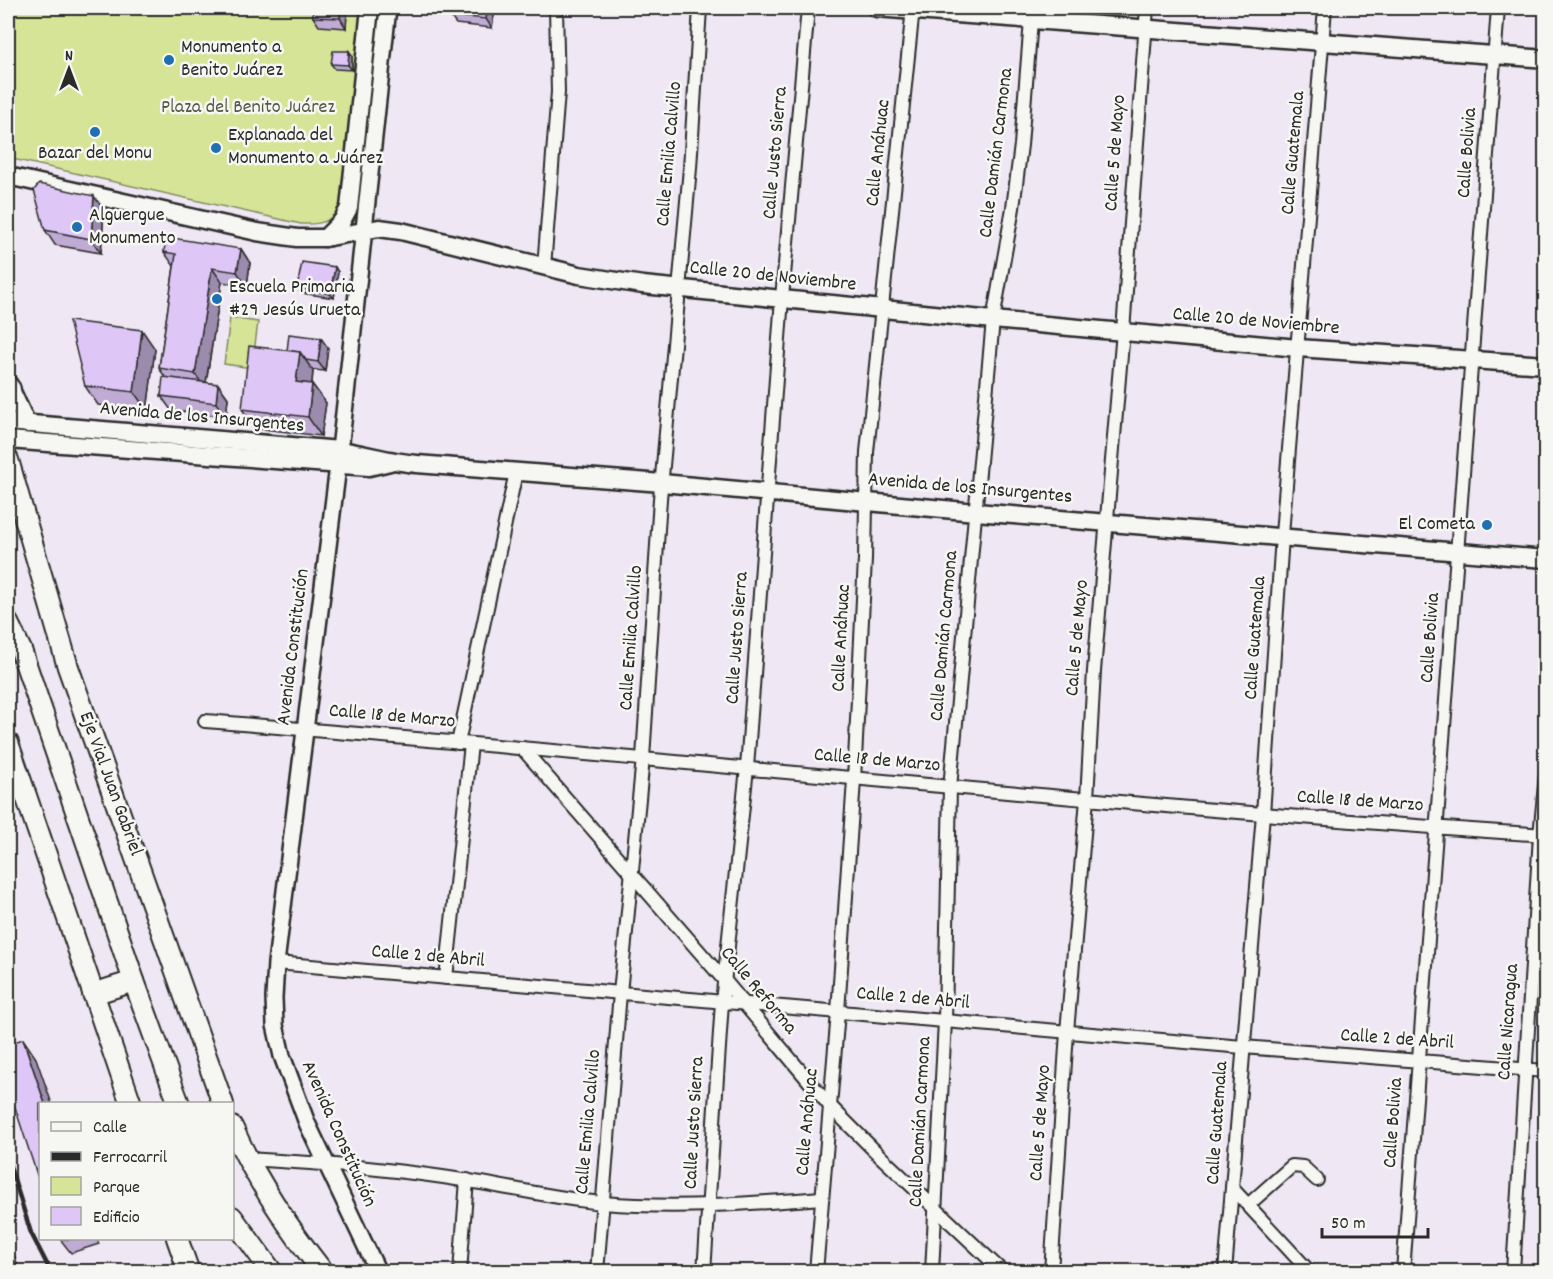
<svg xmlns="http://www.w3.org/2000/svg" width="1553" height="1279" font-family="Dekko,sans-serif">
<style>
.green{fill:#d6e497;stroke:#808861;stroke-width:1.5}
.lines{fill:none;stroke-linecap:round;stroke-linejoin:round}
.minor-casing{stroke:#2b2b2b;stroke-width:16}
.tertiary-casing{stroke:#2b2b2b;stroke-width:20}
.secondary-casing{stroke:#2b2b2b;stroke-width:21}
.primary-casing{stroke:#2b2b2b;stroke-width:24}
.minor{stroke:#f6f6f2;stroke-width:12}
.tertiary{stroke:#f6f6f2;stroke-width:15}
.secondary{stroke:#f6f6f2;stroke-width:16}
.primary{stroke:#f6f6f2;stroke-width:20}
.rail{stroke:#2b2b2b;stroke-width:4.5}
.wall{fill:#bfabd4;stroke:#2b2b2b;stroke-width:1.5}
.shaded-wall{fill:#9b8bad;stroke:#2b2b2b;stroke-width:1.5}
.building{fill:#dec7f7;stroke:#2b2b2b;stroke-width:1.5}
.poi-dot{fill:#1f6fb2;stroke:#f6f6f2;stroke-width:2}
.labels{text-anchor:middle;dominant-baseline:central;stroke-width:5;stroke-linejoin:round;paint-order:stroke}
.poi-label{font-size:20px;fill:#2b2b2b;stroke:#f6f6f2;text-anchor:start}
.park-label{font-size:20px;fill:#565946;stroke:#f6f6f2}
.street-label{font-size:20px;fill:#2b2b2b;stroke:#f6f6f2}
</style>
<rect width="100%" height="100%" fill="#efe8f4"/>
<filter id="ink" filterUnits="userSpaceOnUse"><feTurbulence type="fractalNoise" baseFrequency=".0167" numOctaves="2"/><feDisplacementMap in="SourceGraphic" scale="12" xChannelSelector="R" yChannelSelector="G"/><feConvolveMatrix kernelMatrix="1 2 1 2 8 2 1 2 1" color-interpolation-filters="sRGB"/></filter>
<g filter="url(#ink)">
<!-- green -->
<g class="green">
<path d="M8,8H364L342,199C334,221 325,225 301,224L8,158Z"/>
<polygon points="230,318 258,322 252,368 224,364"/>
</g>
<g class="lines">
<defs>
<g id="minor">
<polyline points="544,267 558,92 556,8"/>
<path d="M205,721C652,757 1098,805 1546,835"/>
<polyline points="458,743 516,472"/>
<polyline points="522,748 725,981 829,1105 881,1157 1003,1272"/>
<polyline points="276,963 1243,1047 1546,1071"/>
<polyline points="446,978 471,744"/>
<path d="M247,1159C321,1163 396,1169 469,1181C513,1188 558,1199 603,1203C675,1209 749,1204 821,1198"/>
<polyline points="1232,1188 1308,1270"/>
<polyline points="1248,1205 1292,1166 1303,1167 1317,1180"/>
<polyline points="460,1272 467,1180"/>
<polyline points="597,1272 620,993 643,758 660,499 690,168 700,8"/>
<polyline points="704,1272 722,1002 747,768 782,298 808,8"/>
<polyline points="816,1272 838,1012 854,780 865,559 867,452 913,8"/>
<polyline points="932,1272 945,1021 950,788 993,320 1013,208 1021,145 1032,8"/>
<polyline points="1051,1272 1067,1032 1087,799 1094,671 1123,331 1147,8"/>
<polyline points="1225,1272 1263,814 1283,522 1325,8"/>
<polyline points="1403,1272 1498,8"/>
<polyline points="1513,1272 1540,835 1546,775"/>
</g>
<polyline id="tertiary" points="378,1272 307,1123 282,1056 275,1025 274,998 276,963 340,450 388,8"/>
<g id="secondary">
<polyline points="876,8 1546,59"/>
<polyline points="8,176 257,232 297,238 325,238 379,228 401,231 579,275 643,285 993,320 1298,348 1546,365"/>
<polyline points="325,238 342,221 349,208 370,8"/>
<polyline points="8,383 27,424"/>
<path d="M8,422L340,450C366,454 391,462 417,464L662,483L976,512L1546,559"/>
<polyline points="8,440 369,467 390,462"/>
</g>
<g id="primary">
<polyline points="8,389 10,389"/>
<polyline points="8,460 68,667 223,1104"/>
<polyline points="8,623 21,650 134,981 179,1104"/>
<polyline points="8,743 131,1104"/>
<polyline points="93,994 134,981"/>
<path d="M232,1127C256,1180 287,1226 323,1272"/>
<polyline points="232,1217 272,1272"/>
<polyline points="177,1238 189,1272"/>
</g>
</defs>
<!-- minor casing -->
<use href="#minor" class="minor-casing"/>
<!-- tertiary casing -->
<use href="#tertiary" class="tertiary-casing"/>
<!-- secondary casing -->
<use href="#secondary" class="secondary-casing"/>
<!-- primary casing -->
<use href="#primary" class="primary-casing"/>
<!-- minor -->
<use href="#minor" class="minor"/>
<!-- tertiary -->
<use href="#tertiary" class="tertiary"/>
<!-- secondary -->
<use href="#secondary" class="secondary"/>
<!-- primary -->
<use href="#primary" class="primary"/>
<!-- rail -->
<g class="rail">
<polyline points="8,1160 31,1233 51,1272"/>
<polyline points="8,1240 18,1272"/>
</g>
</g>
<!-- wall -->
<g class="wall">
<polygon points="313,8 354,8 354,13 347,12 346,28 319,26 313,17"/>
<polygon points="495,8 492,28 456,24 449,15"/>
<polygon points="349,51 352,56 352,70 335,69 331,64"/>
<polygon points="104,210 101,253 55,245 45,230"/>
<polygon points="241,249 250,263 247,286 222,282 206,383 218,384 228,398 226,417 171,410 161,396 165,377 159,368 174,266 164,252"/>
<polygon points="338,272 334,298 301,293 297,288"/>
<polygon points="328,348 325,371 312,370 313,371 312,384 326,403 321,436 255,428 242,409 287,351"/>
<polygon points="155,349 147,411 98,405 85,386"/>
<polygon points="60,1239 97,1239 99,1244 71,1253"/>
</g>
<!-- shaded-wall -->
<g class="shaded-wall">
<polygon points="340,8 344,8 347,12 346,28 340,18"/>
<polygon points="487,8 495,8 492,28 486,19"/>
<polygon points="349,51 352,56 352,70 348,65"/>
<polygon points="94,196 104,210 101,253 91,239"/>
<polygon points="241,249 250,263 247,286 237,272"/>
<polygon points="335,267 338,272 334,298 330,294"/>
<polygon points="212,268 222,282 205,388 195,374"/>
<polygon points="142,330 155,349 147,411 134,392"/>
<polygon points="321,338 328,348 325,371 318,362"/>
<polygon points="300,352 313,371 310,401 296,382"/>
<polygon points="218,384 228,398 226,417 216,403"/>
<polygon points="312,384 326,403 321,436 308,417"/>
<polygon points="23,1039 36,1058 52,1104 45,1104"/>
</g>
<!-- building -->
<g class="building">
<polygon points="313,8 340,8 340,18 313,17"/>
<polygon points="450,8 487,8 486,19 449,15"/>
<polygon points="333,51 349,51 348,65 331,64"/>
<polygon points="39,184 94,196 91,239 45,230 34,190"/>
<polygon points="166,237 241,249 237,272 212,268 195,374 159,368 176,254 164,252"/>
<polygon points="302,262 335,267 330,294 297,288"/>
<polygon points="69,321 142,330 134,392 85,386"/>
<polygon points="289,334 321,338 318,362 306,360 300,352 287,351"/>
<polygon points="249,346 300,352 296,382 312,384 308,417 242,409"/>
<polygon points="163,377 218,384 216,403 161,396"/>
<polygon points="23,1039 45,1104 40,1104 40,1184 8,1086 8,1044"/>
</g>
</g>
<!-- markers -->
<g class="poi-dot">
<circle cx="169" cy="60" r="6"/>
<circle cx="95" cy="132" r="6"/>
<circle cx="216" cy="148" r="6"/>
<circle cx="77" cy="227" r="6"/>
<circle cx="217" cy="299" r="6"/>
<circle cx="1487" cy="525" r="6"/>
</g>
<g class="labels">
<!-- poi labels -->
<g class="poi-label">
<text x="181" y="48">Monumento a<tspan x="181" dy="23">Benito Juárez</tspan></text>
<text x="228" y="136">Explanada del<tspan x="228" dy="23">Monumento a Juárez</tspan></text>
<text x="95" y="154" text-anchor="middle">Bazar del Monu</text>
<text x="89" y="216">Alguergue<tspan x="89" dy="23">Monumento</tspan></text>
<text x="229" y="288">Escuela Primaria<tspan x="229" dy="23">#29 Jesús Urueta</tspan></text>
<text x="1475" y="525" text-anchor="end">El Cometa</text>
</g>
<!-- park labels -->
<g class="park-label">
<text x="248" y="108">Plaza del Benito Juárez</text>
</g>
<!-- street labels -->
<g class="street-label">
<text transform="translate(776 153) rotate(-85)">Calle Justo Sierra</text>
<text transform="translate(879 153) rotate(-84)">Calle Anáhuac</text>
<text transform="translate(997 153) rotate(-83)">Calle Damián Carmona</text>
<text transform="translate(1116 153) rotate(-86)">Calle 5 de Mayo</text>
<text transform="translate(1294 153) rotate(-85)">Calle Guatemala</text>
<text transform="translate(1468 153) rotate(-86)">Calle Bolivia</text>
<text transform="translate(670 154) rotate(-85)">Calle Emilia Calvillo</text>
<text transform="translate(773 277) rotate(6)">Calle 20 de Noviembre</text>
<text transform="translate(1256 322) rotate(5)">Calle 20 de Noviembre</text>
<text transform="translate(202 418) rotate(5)">Avenida de los Insurgentes</text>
<text transform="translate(970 489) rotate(5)">Avenida de los Insurgentes</text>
<text transform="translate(945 636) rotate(-85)">Calle Damián Carmona</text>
<text transform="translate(632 638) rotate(-86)">Calle Emilia Calvillo</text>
<text transform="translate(738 638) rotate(-86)">Calle Justo Sierra</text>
<text transform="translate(842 638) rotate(-87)">Calle Anáhuac</text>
<text transform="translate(1078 638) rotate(-85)">Calle 5 de Mayo</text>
<text transform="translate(1256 638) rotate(-86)">Calle Guatemala</text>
<text transform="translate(1431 638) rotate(-86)">Calle Bolivia</text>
<text transform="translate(294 647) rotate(-83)">Avenida Constitución</text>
<text transform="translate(392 717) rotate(5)">Calle 18 de Marzo</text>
<text transform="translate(877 761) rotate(5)">Calle 18 de Marzo</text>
<text transform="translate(110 784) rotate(70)">Eje Vial Juan Gabriel</text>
<text transform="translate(1360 802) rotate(4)">Calle 18 de Marzo</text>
<text transform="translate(428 957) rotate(5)">Calle 2 de Abril</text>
<text transform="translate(758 991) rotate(50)">Calle Reforma</text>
<text transform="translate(913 999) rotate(5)">Calle 2 de Abril</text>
<text transform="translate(1509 1022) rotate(-86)">Calle Nicaragua</text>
<text transform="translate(1397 1040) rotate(4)">Calle 2 de Abril</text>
<text transform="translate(589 1122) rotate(-85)">Calle Emilia Calvillo</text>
<text transform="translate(808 1122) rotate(-85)">Calle Anáhuac</text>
<text transform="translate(921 1122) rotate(-87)">Calle Damián Carmona</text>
<text transform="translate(695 1123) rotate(-87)">Calle Justo Sierra</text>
<text transform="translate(1041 1123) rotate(-86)">Calle 5 de Mayo</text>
<text transform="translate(1218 1123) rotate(-86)">Calle Guatemala</text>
<text transform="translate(1394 1123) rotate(-86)">Calle Bolivia</text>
<text transform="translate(338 1134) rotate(66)">Avenida Constitución</text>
</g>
</g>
<!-- margin -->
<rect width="1553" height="1279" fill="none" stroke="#f6f6f2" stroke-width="30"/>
<rect x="15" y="15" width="1523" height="1249" fill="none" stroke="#2b2b2b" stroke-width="2" filter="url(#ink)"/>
<!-- legend -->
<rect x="39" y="1102" width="195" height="138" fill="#f6f6f2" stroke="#a5a5a2" stroke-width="1.5"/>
<rect x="51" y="1122" width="30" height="9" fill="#f6f6f2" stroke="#a5a5a2" stroke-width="1.5"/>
<text x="93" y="1132" font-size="18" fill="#2b2b2b">Calle</text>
<rect x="51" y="1152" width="30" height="9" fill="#2b2b2b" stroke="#a5a5a2" stroke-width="1.5"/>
<text x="93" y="1162" font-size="18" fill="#2b2b2b">Ferrocarril</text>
<rect x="51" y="1177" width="30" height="18" fill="#d6e497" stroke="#a5a5a2" stroke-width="1.5"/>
<text x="93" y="1192" font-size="18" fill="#2b2b2b">Parque</text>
<rect x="51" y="1207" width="30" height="18" fill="#dec7f7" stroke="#a5a5a2" stroke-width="1.5"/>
<text x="93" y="1222" font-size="18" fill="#2b2b2b">Edificio</text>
<!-- north arrow -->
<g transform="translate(69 69)" stroke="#f6f6f2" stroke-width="4.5" paint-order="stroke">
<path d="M0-4.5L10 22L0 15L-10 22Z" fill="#2b2b2b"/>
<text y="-9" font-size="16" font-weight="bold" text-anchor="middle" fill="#2b2b2b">N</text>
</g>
<!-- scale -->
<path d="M1322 1228v9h106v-9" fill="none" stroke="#2b2b2b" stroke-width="3"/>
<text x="1331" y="1228" font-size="18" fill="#2b2b2b" stroke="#f6f6f2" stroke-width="4.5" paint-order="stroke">50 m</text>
</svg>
